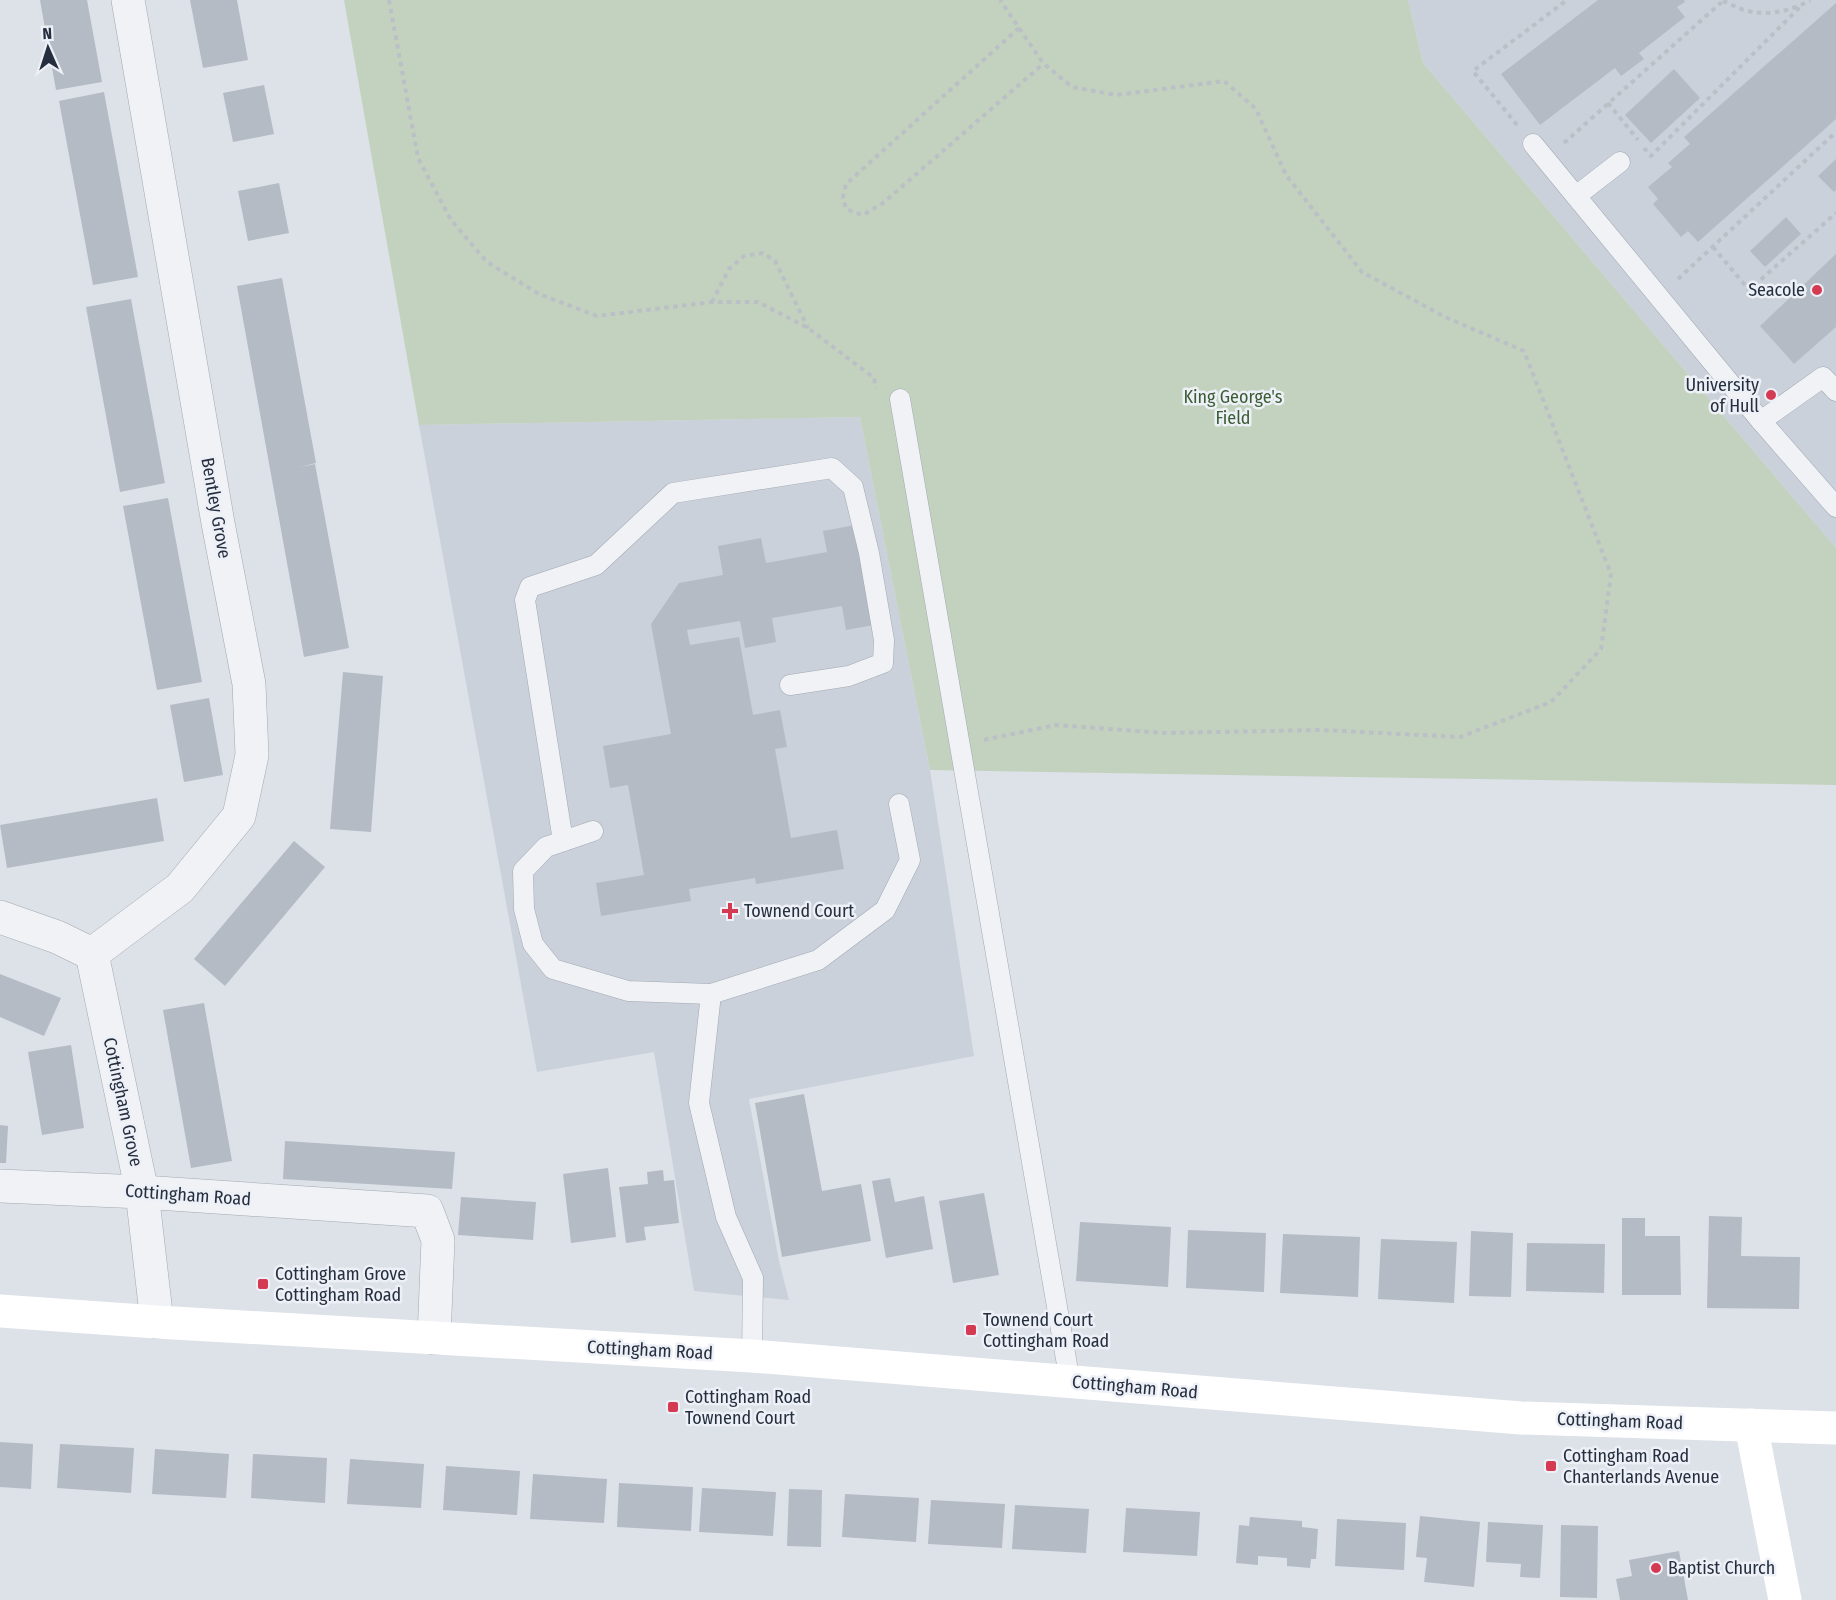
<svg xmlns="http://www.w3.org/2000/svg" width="1836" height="1600" font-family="'Fira Sans Condensed',sans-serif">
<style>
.built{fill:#cbd1da}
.green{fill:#c3d2be}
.building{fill:#b4bbc5}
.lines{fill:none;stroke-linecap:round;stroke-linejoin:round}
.lane-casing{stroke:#a2a9b2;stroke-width:21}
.street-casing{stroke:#a2a9b2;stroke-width:34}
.path{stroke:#bbbfc6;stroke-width:4;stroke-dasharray:4.5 4.5;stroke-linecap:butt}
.lane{stroke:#f0f2f6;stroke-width:20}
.street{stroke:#f0f2f6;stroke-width:33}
.secondary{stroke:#fff;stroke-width:33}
.poi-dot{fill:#d43b52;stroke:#edf0f6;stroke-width:2}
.labels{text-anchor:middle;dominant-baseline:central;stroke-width:5;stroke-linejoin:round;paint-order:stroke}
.poi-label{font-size:18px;fill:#262f3f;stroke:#edf0f6;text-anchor:start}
.park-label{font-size:18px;fill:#3a5c33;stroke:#edf0f6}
.street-label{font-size:18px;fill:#262f3f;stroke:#edf0f6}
</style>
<rect width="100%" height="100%" fill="#dde2e8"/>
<!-- built -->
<g class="built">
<polygon points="1408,0 1836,0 1836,548 1423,63"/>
<polygon points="860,417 930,770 974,1056 749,1099 779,1261 789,1300 694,1291 654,1052 537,1072 419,425"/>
</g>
<!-- green -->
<polygon class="green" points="344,0 1408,0 1423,63 1836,548 1836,785 930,770 860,417 419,425"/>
<!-- building -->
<g class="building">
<polygon points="40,0 87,0 102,82 56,90"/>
<polygon points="190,0 237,0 248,60 203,68"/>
<polygon points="1598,0 1684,0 1685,2 1677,7 1685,17 1639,53 1644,59 1621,76 1615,68 1540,125 1501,74"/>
<polygon points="1836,3 1836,119 1698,242 1688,231 1681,237 1653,204 1658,199 1648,187 1672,167 1668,163 1690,144 1684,137"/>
<polygon points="1674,69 1700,98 1651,143 1625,115"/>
<polygon points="264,85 274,134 233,142 223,93"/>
<polygon points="104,92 138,277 93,285 59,101"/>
<polygon points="1836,159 1836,190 1834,192 1818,176"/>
<polygon points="279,183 289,233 248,241 238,191"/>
<polygon points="1786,217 1801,234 1765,267 1750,251"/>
<polygon points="1836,254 1836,327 1794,364 1760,326"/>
<polygon points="282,278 316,463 300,467 315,464 349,648 304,657 237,286"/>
<polygon points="131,299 165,483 120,492 86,307"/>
<polygon points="168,498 202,682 157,690 123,506"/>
<polygon points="861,524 879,624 846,630 842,606 772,618 776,642 745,648 740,621 687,630 690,645 739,637 753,715 780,710 787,747 775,749 791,838 837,830 844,869 756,884 755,878 689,889 691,901 601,916 596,883 644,875 628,785 610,788 603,746 671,734 651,624 679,583 723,575 718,546 761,538 766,563 827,552 823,531"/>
<polygon points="343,672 383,676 371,832 330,829"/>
<polygon points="209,698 223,775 184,782 170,705"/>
<polygon points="157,798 164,841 7,868 0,825"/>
<polygon points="294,841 325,867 225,986 194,959"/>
<polygon points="0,974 61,998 44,1036 0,1017"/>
<polygon points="204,1003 232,1161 191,1168 163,1010"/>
<polygon points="71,1045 84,1128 42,1135 28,1052"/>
<polygon points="804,1094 822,1191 861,1184 871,1241 782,1257 755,1103"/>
<polygon points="0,1125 8,1126 6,1163 0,1163"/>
<polygon points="285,1141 455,1152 452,1189 283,1179"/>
<polygon points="608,1168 616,1237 571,1243 563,1174"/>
<polygon points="663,1170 664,1181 674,1180 679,1223 644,1227 646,1240 626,1243 619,1187 648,1184 647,1172"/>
<polygon points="890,1178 895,1202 924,1196 933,1249 886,1258 872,1181"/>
<polygon points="984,1193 999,1275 953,1283 939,1201"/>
<polygon points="461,1197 536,1202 533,1240 458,1235"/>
<polygon points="1709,1216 1742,1217 1741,1256 1800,1257 1799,1309 1707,1308"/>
<polygon points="1622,1218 1645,1218 1645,1236 1680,1236 1681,1295 1622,1295"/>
<polygon points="1080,1222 1171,1227 1168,1287 1076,1281"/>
<polygon points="1188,1230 1266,1233 1264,1292 1186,1288"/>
<polygon points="1471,1231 1513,1233 1511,1297 1469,1296"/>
<polygon points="1283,1234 1360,1237 1358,1297 1280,1293"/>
<polygon points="1381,1239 1457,1242 1454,1303 1378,1299"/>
<polygon points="1527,1243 1605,1244 1604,1293 1526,1291"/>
<polygon points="0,1442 33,1444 31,1489 0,1487"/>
<polygon points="60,1444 134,1448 131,1493 57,1488"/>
<polygon points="155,1449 229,1454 226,1498 152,1494"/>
<polygon points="253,1454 327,1458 325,1503 251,1498"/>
<polygon points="350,1459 424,1464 421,1508 347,1504"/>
<polygon points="446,1466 520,1471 517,1515 443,1510"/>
<polygon points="533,1474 607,1479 604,1523 530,1519"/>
<polygon points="619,1483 693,1487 691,1531 617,1527"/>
<polygon points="702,1488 776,1492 773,1536 699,1532"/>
<polygon points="789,1489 822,1490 821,1547 787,1546"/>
<polygon points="845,1494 919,1498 916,1542 842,1537"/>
<polygon points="931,1500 1005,1504 1002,1548 928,1544"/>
<polygon points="1015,1505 1089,1509 1086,1553 1012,1549"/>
<polygon points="1126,1508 1200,1512 1197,1556 1123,1552"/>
<polygon points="1420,1516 1480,1522 1474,1587 1424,1582 1427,1558 1416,1557"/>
<polygon points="1250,1517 1302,1521 1302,1527 1318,1529 1316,1559 1311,1559 1310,1568 1287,1566 1287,1558 1258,1556 1258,1565 1236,1563 1239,1525 1249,1526"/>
<polygon points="1337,1519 1406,1523 1404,1570 1335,1566"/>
<polygon points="1488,1522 1543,1525 1540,1578 1520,1577 1521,1564 1486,1562"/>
<polygon points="1561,1525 1598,1526 1597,1598 1560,1597"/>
<polygon points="1679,1551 1688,1600 1620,1600 1616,1579 1632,1576 1629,1560"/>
</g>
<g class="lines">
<defs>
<g id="lane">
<polyline points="1533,144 1761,421 1836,507"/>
<polyline points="1576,196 1620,162"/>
<polyline points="900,399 1070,1382"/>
<polyline points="1761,421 1823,377 1836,391"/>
<polyline points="593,831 546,847 523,871 524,909 533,944 553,969 628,991 711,994 818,960 885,910 910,860 899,804"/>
<polyline points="563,841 525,600 530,587 596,565 673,493 832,468 853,487 869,553 884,640 883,663 849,676 790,685"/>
<polyline points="711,994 699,1103 726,1217 753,1278 752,1356"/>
</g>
<g id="street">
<polyline points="0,917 57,937 92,954"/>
<polyline points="92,954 180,888 239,816 252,755 249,684 218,523 128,0"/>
<polyline points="92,954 142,1192 157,1322"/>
<polyline points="0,1186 142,1192 427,1211 438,1240 434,1338"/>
</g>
</defs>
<!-- lane casing -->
<use href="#lane" class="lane-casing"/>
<!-- street casing -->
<use href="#street" class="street-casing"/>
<!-- path -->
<g class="path">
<polyline points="389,0 418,158 451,220 487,262 539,294 597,316 712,302 758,302 808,328 874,378 876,388"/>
<path d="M1723,1C1729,3 1735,7 1741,9C1763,17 1791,12 1810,0"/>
<polyline points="1019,28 846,184 843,197 846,209 863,215 883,203 1043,64"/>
<polyline points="1608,103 1638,140"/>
<polyline points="1517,125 1473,71 1567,0"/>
<polyline points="1564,143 1723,1"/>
<polyline points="1644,148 1651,156 1801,6"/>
<polyline points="1713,247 1749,290 1836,213"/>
<polyline points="1678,279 1836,132"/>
<polyline points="712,302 729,269 744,256 763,253 775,261 808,328"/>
<polyline points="984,740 1056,725 1163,733 1321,730 1460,737 1551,702 1601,649 1611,574 1524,351 1445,317 1362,272 1286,175 1256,109 1224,81 1116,95 1072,87 1043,63 1000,0"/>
</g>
<!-- lane -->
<use href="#lane" class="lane"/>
<!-- street -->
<use href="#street" class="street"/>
<!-- secondary -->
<g class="secondary">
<polyline points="0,1311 157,1322 752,1356 1521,1418 1836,1428"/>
<polyline points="1751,1425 1785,1600"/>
</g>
</g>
<!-- markers -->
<g class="poi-dot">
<circle cx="1817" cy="290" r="6"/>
<circle cx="1771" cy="395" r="6"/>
<path d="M727 902h6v6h6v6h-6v6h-6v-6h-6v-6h6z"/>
<rect x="257" y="1278" width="12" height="12" rx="3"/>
<rect x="965" y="1324" width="12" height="12" rx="3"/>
<rect x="667" y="1401" width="12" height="12" rx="3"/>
<rect x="1545" y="1460" width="12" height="12" rx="3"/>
<circle cx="1656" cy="1568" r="6"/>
</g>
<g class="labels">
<!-- poi labels -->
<g class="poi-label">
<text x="1805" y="290" text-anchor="end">Seacole</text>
<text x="1759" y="385" text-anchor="end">University<tspan x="1759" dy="21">of Hull</tspan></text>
<text x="744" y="911">Townend Court</text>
<text x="275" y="1274">Cottingham Grove<tspan x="275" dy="21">Cottingham Road</tspan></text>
<text x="983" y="1320">Townend Court<tspan x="983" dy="21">Cottingham Road</tspan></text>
<text x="685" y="1397">Cottingham Road<tspan x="685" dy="21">Townend Court</tspan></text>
<text x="1563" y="1456">Cottingham Road<tspan x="1563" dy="21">Chanterlands Avenue</tspan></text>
<text x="1668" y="1568">Baptist Church</text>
</g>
<!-- park labels -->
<g class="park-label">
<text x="1233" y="397">King George's<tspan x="1233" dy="21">Field</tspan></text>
</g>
<!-- street labels -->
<g class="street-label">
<text transform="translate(216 508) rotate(80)">Bentley Grove</text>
<text transform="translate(123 1102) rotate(78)">Cottingham Grove</text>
<text transform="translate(188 1195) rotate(4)">Cottingham Road</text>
<text transform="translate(650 1350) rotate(3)">Cottingham Road</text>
<text transform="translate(1135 1387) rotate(5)">Cottingham Road</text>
<text transform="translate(1620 1421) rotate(2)">Cottingham Road</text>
</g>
</g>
<!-- north arrow -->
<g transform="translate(48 48) rotate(357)" stroke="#edf0f6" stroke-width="4.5" paint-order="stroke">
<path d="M0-4.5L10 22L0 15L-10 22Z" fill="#262f3f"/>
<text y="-9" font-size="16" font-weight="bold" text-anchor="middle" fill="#262f3f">N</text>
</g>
</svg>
